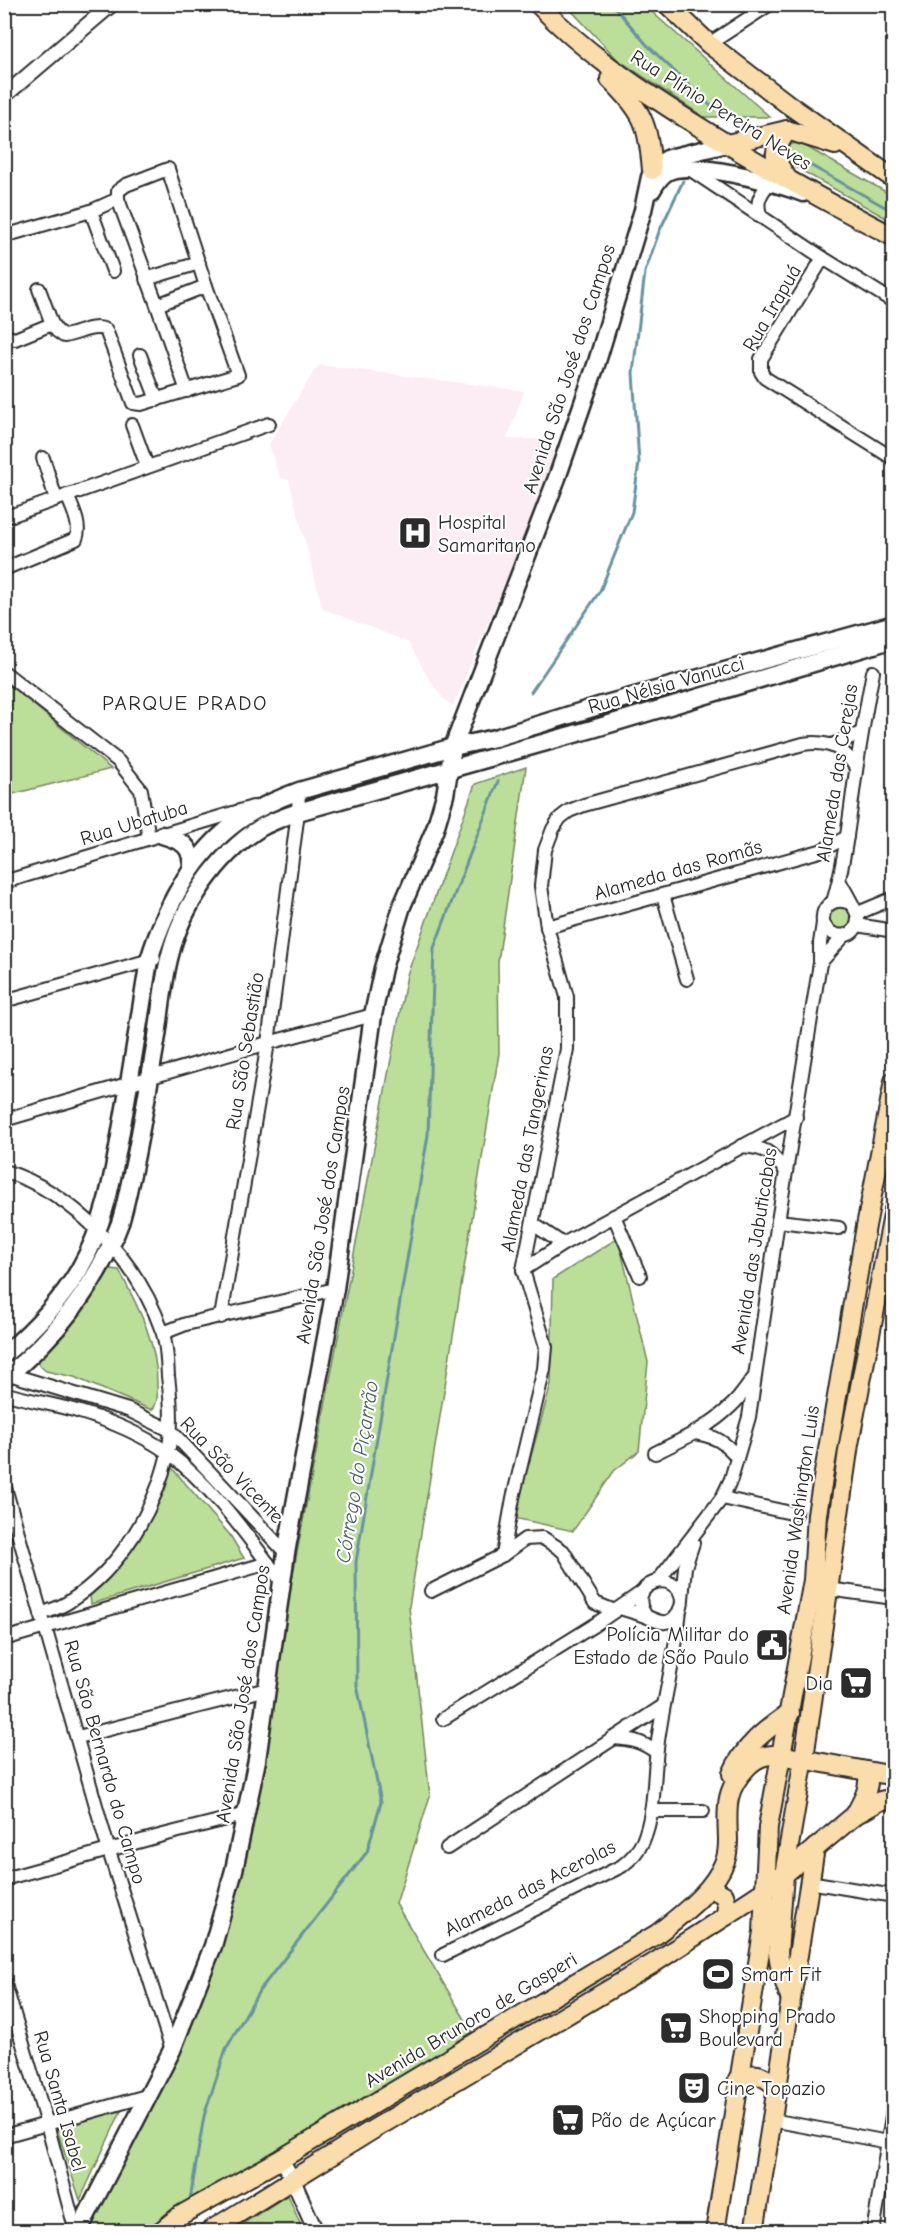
<svg xmlns="http://www.w3.org/2000/svg" width="898" height="2236" font-family="'Comic Neue',sans-serif">
<style>
.built{fill:#fcecf3}
.green{fill:#bbde98;stroke:#738462;stroke-width:1.5}
.lines{fill:none;stroke-linecap:round;stroke-linejoin:round}
.stream{stroke:#6693a1;stroke-width:3}
.minor-casing{stroke:#2b2b2b;stroke-width:16}
.tertiary-casing{stroke:#2b2b2b;stroke-width:18}
.secondary-casing{stroke:#2b2b2b;stroke-width:21}
.primary-casing{stroke:#2b2b2b;stroke-width:22}
.minor{stroke:#fff;stroke-width:12}
.tertiary{stroke:#fff;stroke-width:14}
.secondary{stroke:#fff;stroke-width:16}
.primary{stroke:#faddab;stroke-width:18}
.labels{text-anchor:middle;dominant-baseline:central;stroke-width:4.5;stroke-linejoin:round;paint-order:stroke}
.street-label{font-size:20px;fill:#2b2b2b;stroke:#fff}
.poi-label{font-size:20px;fill:#2b2b2b;stroke:#fff;text-anchor:start}
.neighbourhood-label{font-size:21px;letter-spacing:1.5px;fill:#2b2b2b;stroke:#fff}
.water-label{font-size:21px;font-style:italic;fill:#495f66;stroke:#fff}
</style>
<rect width="100%" height="100%" fill="#fff"/>
<filter id="ink" filterUnits="userSpaceOnUse"><feTurbulence type="fractalNoise" baseFrequency=".0167" numOctaves="2"/><feDisplacementMap in="SourceGraphic" scale="12" xChannelSelector="R" yChannelSelector="G"/><feConvolveMatrix kernelMatrix="1 2 1 2 8 2 1 2 1" color-interpolation-filters="sRGB"/></filter>
<g filter="url(#ink)">
<!-- built -->
<polygon class="built" points="320,365 524,391 507,439 545,439 558,435 554,444 552,460 543,491 453,706 443,698 431,682 408,642 323,609 289,480 280,478 269,444 315,370"/>
<!-- green -->
<g class="green">
<polygon points="566,5 644,5 770,117 704,117 617,59"/>
<polygon points="798,142 893,196 893,222 788,163 782,148"/>
<polygon points="5,681 111,769 5,796"/>
<polygon points="526,767 498,962 499,1053 409,1607 430,1796 396,1904 475,2036 154,2231 82,2232 176,2063 236,1873 407,975 475,784"/>
<polygon points="845,904 857,919 846,933 830,929 825,920 829,909"/>
<polygon points="618,1238 648,1362 639,1451 614,1471 573,1531 514,1518 551,1384 553,1279"/>
<path d="M110,1269L119,1270C138,1307 157,1341 157,1383C157,1394 159,1402 152,1410L74,1377L46,1371L39,1365V1356L73,1321Z"/>
<path d="M172,1468L230,1535L244,1558L91,1604L90,1596C121,1571 149,1526 165,1490C168,1483 168,1475 172,1468Z"/>
<polygon points="122,2109 80,2200 57,2130"/>
<polygon points="288,2195 303,2231 231,2231"/>
</g>
<g class="lines">
<!-- stream -->
<g class="stream">
<polyline points="612,4 647,45 714,109"/>
<polyline points="799,159 894,212"/>
<polyline points="531,692 600,591 632,512 639,462 633,373 645,272 659,232 683,181"/>
<polyline points="190,2200 204,2116 226,2049 259,1991 367,1852 381,1802 357,1685 356,1562 428,1135 434,948 498,781"/>
</g>
<defs>
<g id="minor">
<polyline points="85,4 111,5"/>
<polyline points="709,44 770,4"/>
<polyline points="688,168 823,258 894,302"/>
<polyline points="118,199 157,305"/>
<polyline points="91,211 113,271"/>
<path d="M761,217C755,202 760,195 769,183"/>
<path d="M4,236L91,211L118,199V191L126,185L168,169L206,286L238,375L141,404L133,403L106,330C92,324 79,334 64,336L57,331L52,324L15,339L4,336"/>
<polyline points="823,258 761,359 761,372 765,378 894,459"/>
<polyline points="146,279 199,263"/>
<polyline points="39,289 52,324"/>
<polyline points="140,355 157,400"/>
<polyline points="187,391 157,305 206,286"/>
<polyline points="132,425 147,466"/>
<polyline points="43,458 56,499"/>
<polyline points="4,518 269,424"/>
<path d="M4,569L76,539C82,526 72,508 67,495"/>
<polyline points="4,672 118,761 141,790 149,838"/>
<polyline points="832,745 861,733"/>
<path d="M839,880C843,888 858,912 858,918C858,940 831,941 823,923C821,906 834,896 850,903"/>
<polyline points="4,882 253,807"/>
<polyline points="663,895 687,979"/>
<path d="M833,902C845,862 849,820 855,778C860,743 866,708 873,672"/>
<polyline points="858,913 894,898"/>
<polyline points="857,925 894,931"/>
<polyline points="547,927 820,851 847,837"/>
<polyline points="820,963 844,936"/>
<polyline points="4,1001 154,959"/>
<polyline points="4,1120 268,1043 373,1015"/>
<path d="M741,1146C767,1148 769,1151 786,1171"/>
<path d="M4,1171C74,1192 139,1263 162,1331C167,1344 167,1361 168,1376C171,1400 173,1428 168,1453C155,1510 120,1569 70,1601C62,1607 51,1610 41,1614"/>
<polyline points="614,1216 640,1276"/>
<polyline points="778,1221 839,1228"/>
<polyline points="533,1224 563,1244"/>
<polyline points="523,1270 563,1244 796,1117"/>
<polyline points="221,1317 268,1043 298,812 299,791"/>
<polyline points="163,1333 186,1324 335,1289"/>
<polyline points="9,1374 128,1410 170,1430 286,1553"/>
<path d="M4,1393C29,1401 55,1404 80,1412C110,1421 141,1434 167,1452C213,1486 248,1537 282,1582"/>
<path d="M695,1433C715,1436 725,1442 737,1457"/>
<path d="M655,1453C682,1440 710,1427 732,1405C740,1398 746,1388 753,1379"/>
<polyline points="4,1484 109,1851 172,2050"/>
<polyline points="722,1498 796,1514"/>
<path d="M503,1555L513,1498L544,1369L546,1347L523,1270L567,1049V997L547,927L541,886L545,850L553,829L560,818L569,811L584,805L803,744C827,740 844,747 856,768"/>
<polyline points="658,1581 722,1498 731,1479 749,1417 778,1221 820,963 820,943 823,923"/>
<polyline points="828,1589 894,1598"/>
<polyline points="431,1591 503,1555 525,1539 543,1538 563,1551 595,1603 615,1611"/>
<polyline points="682,1599 685,1567 693,1543"/>
<path d="M620,1608C627,1610 634,1612 642,1615C655,1619 667,1630 678,1613C681,1609 682,1604 682,1600C677,1566 623,1583 646,1616"/>
<polyline points="4,1639 268,1563"/>
<polyline points="443,1719 593,1626 642,1592"/>
<polyline points="78,1737 267,1689"/>
<path d="M613,1738C631,1739 641,1741 656,1752"/>
<polyline points="651,1811 703,1811"/>
<polyline points="447,1848 663,1706"/>
<polyline points="4,1879 163,1835 247,1814"/>
<polyline points="809,1882 894,1896"/>
<path d="M443,1955L622,1866C631,1859 638,1852 643,1841C656,1810 653,1774 658,1741C664,1697 676,1654 680,1609"/>
<polyline points="4,1981 47,2124 76,2232"/>
<polyline points="772,2120 888,2142"/>
<polyline points="4,2136 150,2095"/>
<polyline points="873,2232 894,2104"/>
</g>
<g id="tertiary">
<polyline points="4,96 112,4"/>
<polyline points="281,2159 293,2180 316,2232"/>
</g>
<g id="secondary">
<path d="M652,190C656,183 660,176 667,172C689,159 778,183 803,193"/>
<path d="M162,835C182,841 192,845 192,868"/>
<path d="M4,1355C32,1331 61,1301 79,1270C108,1221 115,1163 125,1108C133,1059 141,1009 149,960C165,908 192,855 237,822C256,808 277,799 299,791L453,747L495,738L602,705L894,624"/>
<path d="M4,1378C55,1339 98,1283 120,1223C125,1208 128,1190 132,1174C142,1128 149,1082 157,1036C161,1009 163,981 170,955C182,906 218,855 260,828C272,821 285,817 298,812L596,728L894,639"/>
<polyline points="78,2232 172,2050 213,1946 234,1870 257,1760 286,1553 335,1289 373,1015 383,968 402,906 435,829 445,795 453,747 557,478 596,365 643,210 650,177 657,165 669,158 727,144"/>
</g>
<g id="primary">
<path d="M538,4C583,51 636,87 690,121C756,163 825,201 894,237"/>
<polyline points="667,4 709,44 789,105 894,179"/>
<path d="M610,79C644,112 648,124 652,170"/>
<path d="M787,130C773,153 771,155 787,178"/>
<polyline points="727,144 787,130 835,145"/>
<path d="M732,1774C743,1747 766,1729 790,1713"/>
<path d="M855,1815C862,1801 870,1790 868,1773"/>
<polyline points="707,1890 711,1888 724,1895 727,1905 726,1916"/>
<polyline points="790,1998 781,1971 778,1953 784,1875 804,1758 849,1444 894,1210"/>
<path d="M738,2079C754,2070 763,2075 776,2086"/>
<path d="M160,2232L181,2215L281,2159L657,1934C682,1914 713,1892 725,1861C728,1854 728,1847 728,1839C727,1808 724,1791 747,1767C757,1757 766,1754 780,1755L894,1776"/>
<polyline points="208,2232 369,2132 654,1963 764,1891 855,1815 880,1801 894,1798"/>
<polyline points="715,2232 763,1932 768,1827 813,1580 817,1514 866,1226 894,1081"/>
<polyline points="754,2232 815,1848"/>
</g>
</defs>
<!-- minor casing -->
<use href="#minor" class="minor-casing"/>
<!-- tertiary casing -->
<use href="#tertiary" class="tertiary-casing"/>
<!-- secondary casing -->
<use href="#secondary" class="secondary-casing"/>
<!-- primary casing -->
<use href="#primary" class="primary-casing"/>
<!-- minor -->
<use href="#minor" class="minor"/>
<!-- tertiary -->
<use href="#tertiary" class="tertiary"/>
<!-- secondary -->
<use href="#secondary" class="secondary"/>
<!-- primary -->
<use href="#primary" class="primary"/>
</g>
</g>
<!-- icons -->
<defs>
<symbol id="hospital-square" viewBox="-11 -11 22 22"><rect x="-9" y="-9" width="18" height="18" rx="4" fill="#2b2b2b" stroke="#fff"/><path d="M-5-5h3v3.5h4V-5h3V5h-3V1.5h-4V5h-3Z" fill="#fff"/></symbol>
<symbol id="civic-square" viewBox="-11 -11 22 22"><rect x="-9" y="-9" width="18" height="18" rx="4" fill="#2b2b2b" stroke="#fff"/><path d="M-.6-6.5H3V-4.5H.6V-3L4-1V1h2V6H-6V1h2V-1L-.6-3ZM-1.2 2.5V6h2.4V2.5Z" fill="#fff"/></symbol>
<symbol id="supermarket-square" viewBox="-11 -11 22 22"><rect x="-9" y="-9" width="18" height="18" rx="4" fill="#2b2b2b" stroke="#fff"/><path d="M-6-5.5h2.5l.6 2H6L4.5 2H-2.5L-4.4-4H-6ZM-1.5 3.2a1.3 1.3 0 1 0 .1 0ZM3 3.2a1.3 1.3 0 1 0 .1 0Z" fill="#fff"/></symbol>
<symbol id="stadium-square" viewBox="-11 -11 22 22"><rect x="-9" y="-9" width="18" height="18" rx="4" fill="#2b2b2b" stroke="#fff"/><path d="M0-5a6.5 5 0 1 0 0 10a6.5 5 0 1 0 0-10ZM-3.5-1.8h7v3.6h-7Z" fill="#fff"/></symbol>
<symbol id="theatre-square" viewBox="-11 -11 22 22"><rect x="-9" y="-9" width="18" height="18" rx="4" fill="#2b2b2b" stroke="#fff"/><path d="M-5-5.5Q0-4 5-5.5V0Q5 5 0 6Q-5 5-5 0ZM-3.3-2.5H-1v1.5H-3.3ZM1-2.5H3.3v1.5H1ZM-2.8 1Q0 5.5 2.8 1Z" fill="#fff"/></symbol>
</defs>
<g fill-rule="evenodd">
<use href="#hospital-square" x="396" y="514" width="38" height="38"/>
<use href="#civic-square" x="753" y="1626" width="38" height="38"/>
<use href="#supermarket-square" x="837" y="1664" width="38" height="38"/>
<use href="#stadium-square" x="699" y="1955" width="38" height="38"/>
<use href="#supermarket-square" x="657" y="2009" width="38" height="38"/>
<use href="#theatre-square" x="675" y="2069" width="38" height="38"/>
<use href="#supermarket-square" x="549" y="2101" width="38" height="38"/>
</g>
<g class="labels">
<!-- street labels -->
<g class="street-label">
<text transform="translate(721 110) rotate(32)">Rua Plínio Pereira Neves</text>
<text transform="translate(772 308) rotate(-60)">Rua Irapuá</text>
<text transform="translate(569 369) rotate(-72)">Avenida São José dos Campos</text>
<text transform="translate(666 685) rotate(-16)">Rua Nélsia Vanucci</text>
<text transform="translate(837 773) rotate(-81)">Alameda das Cerejas</text>
<text transform="translate(134 823) rotate(-17)">Rua Ubatuba</text>
<text transform="translate(678 870) rotate(-16)">Alameda das Romãs</text>
<text transform="translate(245 1051) rotate(-81)">Rua São Sebastião</text>
<text transform="translate(527 1149) rotate(-79)">Alameda das Tangerinas</text>
<text transform="translate(323 1215) rotate(-81)">Avenida São José dos Campos</text>
<text transform="translate(754 1251) rotate(-81)">Avenida das Jabuticabas</text>
<text transform="translate(232 1470) rotate(46)">Rua São Vicente</text>
<text transform="translate(798 1510) rotate(-82)">Avenida Washington Luis</text>
<text transform="translate(243 1694) rotate(-81)">Avenida São José dos Campos</text>
<text transform="translate(105 1762) rotate(74)">Rua São Bernardo do Campo</text>
<text transform="translate(530 1888) rotate(-27)">Alameda das Acerolas</text>
<text transform="translate(471 2020) rotate(-31)">Avenida Brunoro de Gasperi</text>
<text transform="translate(60 2101) rotate(74)">Rua Santa Isabel</text>
</g>
<!-- poi labels -->
<g class="poi-label">
<text x="438" y="522">Hospital<tspan x="438" dy="23">Samaritano</tspan></text>
<text x="749" y="1634" text-anchor="end">Polícia Militar do<tspan x="749" dy="23">Estado de São Paulo</tspan></text>
<text x="833" y="1683" text-anchor="end">Dia</text>
<text x="741" y="1974">Smart Fit</text>
<text x="699" y="2016">Shopping Prado<tspan x="699" dy="23">Boulevard</tspan></text>
<text x="717" y="2088">Cine Topazio</text>
<text x="591" y="2120">Pão de Açúcar</text>
</g>
<!-- neighbourhood labels -->
<g class="neighbourhood-label">
<text x="185" y="703">PARQUE PRADO</text>
</g>
<!-- water labels -->
<g class="water-label">
<text transform="translate(357 1472) rotate(-81)">Córrego do Piçarrão</text>
</g>
</g>
<!-- margin -->
<rect width="898" height="2236" fill="none" stroke="#fff" stroke-width="24"/>
<rect x="12" y="12" width="874" height="2212" fill="none" stroke="#2b2b2b" stroke-width="2" filter="url(#ink)"/>
</svg>
